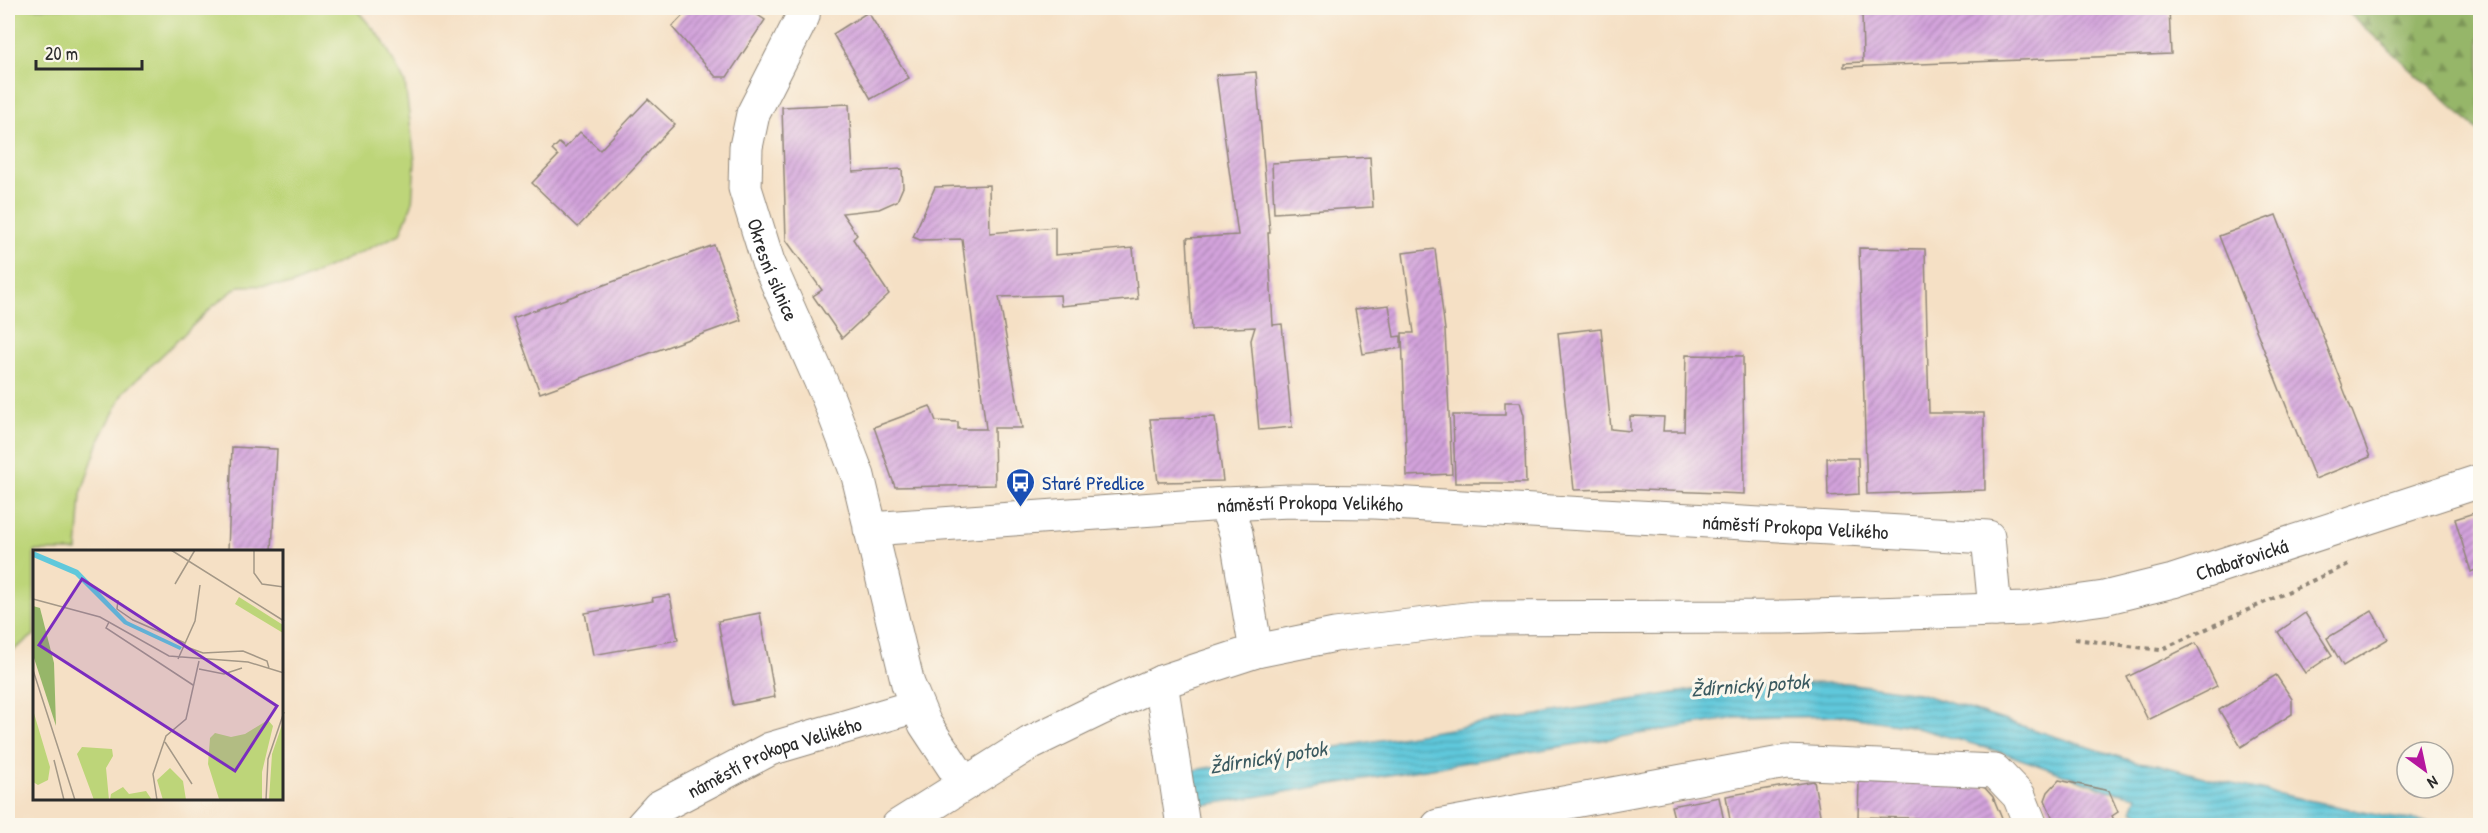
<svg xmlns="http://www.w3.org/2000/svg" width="2488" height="833" font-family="'Patrick Hand',sans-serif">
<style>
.grass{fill:#bdd579;stroke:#748052;stroke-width:1.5}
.forest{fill:url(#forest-firs);stroke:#60704a;stroke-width:1.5}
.water{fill:url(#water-rules);stroke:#457a83;stroke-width:1.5}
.building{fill:url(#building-hatch)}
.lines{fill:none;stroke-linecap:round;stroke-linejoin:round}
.minor-casing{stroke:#908678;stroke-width:35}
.major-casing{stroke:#908678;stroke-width:35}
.path{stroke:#908678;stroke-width:4;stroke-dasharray:4.5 4.5;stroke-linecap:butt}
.minor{stroke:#fff;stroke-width:33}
.major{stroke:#fff;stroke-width:33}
.labels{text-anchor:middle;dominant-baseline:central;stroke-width:6;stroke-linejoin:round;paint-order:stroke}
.street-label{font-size:20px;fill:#2b2b2b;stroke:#fbf7ec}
.transit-label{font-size:20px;fill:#164399;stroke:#fbf7ec;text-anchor:start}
.water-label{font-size:21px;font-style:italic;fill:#3b5a60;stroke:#fbf7ec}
.inset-road{fill:none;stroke:#a49887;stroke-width:1.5}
.view{fill:#7b2cbf;fill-opacity:0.15;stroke:#7b2cbf;stroke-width:3}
.inset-edge{fill:none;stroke:#2b2b2b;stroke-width:3}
</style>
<defs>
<pattern id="forest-firs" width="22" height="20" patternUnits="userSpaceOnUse" patternTransform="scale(1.5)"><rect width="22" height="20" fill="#96b669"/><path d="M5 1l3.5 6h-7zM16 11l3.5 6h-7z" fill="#7b9457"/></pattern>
<pattern id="water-rules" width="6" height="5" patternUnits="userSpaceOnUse" patternTransform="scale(1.5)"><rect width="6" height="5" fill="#5fc8db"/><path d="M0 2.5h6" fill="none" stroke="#4fa3b2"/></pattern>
<pattern id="building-hatch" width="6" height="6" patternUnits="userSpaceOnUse" patternTransform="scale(1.5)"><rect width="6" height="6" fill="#d3a3dc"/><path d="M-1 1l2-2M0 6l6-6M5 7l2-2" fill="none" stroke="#ab85b3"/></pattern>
</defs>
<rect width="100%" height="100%" fill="#fbf7ec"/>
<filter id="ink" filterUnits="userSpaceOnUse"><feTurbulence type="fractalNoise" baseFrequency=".0167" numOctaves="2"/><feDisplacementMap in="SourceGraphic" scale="12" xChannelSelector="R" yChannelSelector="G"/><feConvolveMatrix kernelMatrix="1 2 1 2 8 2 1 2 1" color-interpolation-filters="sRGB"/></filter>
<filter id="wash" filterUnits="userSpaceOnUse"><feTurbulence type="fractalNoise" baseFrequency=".008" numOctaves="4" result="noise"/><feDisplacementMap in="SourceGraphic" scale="24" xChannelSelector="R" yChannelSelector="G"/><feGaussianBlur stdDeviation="1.35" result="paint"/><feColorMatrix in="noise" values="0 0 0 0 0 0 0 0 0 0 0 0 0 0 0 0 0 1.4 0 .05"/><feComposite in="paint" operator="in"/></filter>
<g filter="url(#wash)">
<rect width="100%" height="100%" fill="#f5e0c5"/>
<!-- grass -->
<polygon class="grass" points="8,8 355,8 382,39 405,83 415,161 412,204 400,234 291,285 239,286 212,307 124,392 99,441 81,494 77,551 34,551 34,635 8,654"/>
<!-- forest -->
<polygon class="forest" points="2343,8 2480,8 2480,132"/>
<!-- water -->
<polygon class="water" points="1847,683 1918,693 2136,762 2157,764 2218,781 2387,817 2455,825 2182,826 2132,811 2137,796 2108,790 2004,753 1910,726 1843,716 1736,718 1199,806 1193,770 1730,684"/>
<g id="blocks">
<!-- building -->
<g class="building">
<polygon points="690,8 747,8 765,20 727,77 716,77 672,27"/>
<polygon points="1897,8 2169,8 2171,54 1844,67 1844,63 1863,62 1862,9"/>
<polygon points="868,12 909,78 871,99 833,34"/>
<polygon points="1256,72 1270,233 1268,233 1273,325 1282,324 1292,427 1259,430 1251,340 1255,327 1192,330 1187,238 1238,235 1216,75"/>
<polygon points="648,99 675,124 578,227 532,183 558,156 552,150 559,143 565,148 580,132 600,150"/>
<polygon points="849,104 853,172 902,169 903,187 897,201 879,209 842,213 857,235 853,239 889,294 842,338 813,296 822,290 786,240 782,107"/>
<polygon points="1370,157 1373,207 1274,213 1272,163"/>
<polygon points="989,185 990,233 1055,227 1055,255 1133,248 1138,299 1061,306 1060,295 999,297 1022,428 994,428 995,485 895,487 874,427 930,406 936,421 958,422 958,429 986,429 962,239 920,240 913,237 935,187"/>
<polygon points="2276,215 2370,457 2315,479 2219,236"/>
<polygon points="714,245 741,320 540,393 513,318"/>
<polygon points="1859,248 1925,249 1929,413 1984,413 1985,490 1867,494"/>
<polygon points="1435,249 1445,330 1452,474 1407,476 1402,333 1414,333 1403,253"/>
<polygon points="1389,305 1394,337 1401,336 1401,348 1363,354 1355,309"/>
<polygon points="1601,328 1611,429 1630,431 1630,416 1664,417 1663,431 1684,431 1686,355 1743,356 1744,494 1616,489 1574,490 1558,333"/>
<polygon points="1505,402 1520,402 1524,415 1526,483 1455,483 1453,415 1505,415"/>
<polygon points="1215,417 1223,481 1158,482 1150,419"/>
<polygon points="232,447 277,449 272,551 228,551"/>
<polygon points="1827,458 1858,458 1859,494 1828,496"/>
<polygon points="2480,511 2480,568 2471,572 2455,519"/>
<polygon points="670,595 678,640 593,655 585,613 653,601 652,598"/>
<polygon points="2372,611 2388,639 2343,666 2327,638"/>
<polygon points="760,613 775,697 733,705 718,621"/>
<polygon points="2305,613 2332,655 2305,673 2278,632"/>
<polygon points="2196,643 2217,686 2148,720 2127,677"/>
<polygon points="2276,675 2292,699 2292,714 2241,747 2219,710"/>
<polygon points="2059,780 2109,791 2118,812 2112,816 2117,826 2056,826 2045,800 2048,792"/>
<polygon points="1814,781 1822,826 1731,826 1726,796"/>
<polygon points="1859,782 1974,785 1985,788 1993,797 2005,826 1919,826 1917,818 1858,817"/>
<polygon points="1719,797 1725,826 1676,826 1671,806"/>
<polygon points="523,821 522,826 475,826 475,824"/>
</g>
</g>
</g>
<g filter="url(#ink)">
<use href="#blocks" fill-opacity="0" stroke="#908678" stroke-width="1.5"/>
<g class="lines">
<defs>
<g id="minor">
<path id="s1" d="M804,8L803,16L753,114L746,147L745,188L768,262L829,400L858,476L908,684L925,724L964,783"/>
<polyline points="1225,504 1236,533 1256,651"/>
<path id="s2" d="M870,529L1225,504L1290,501L1374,502L1988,537L1995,610"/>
<polyline points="1161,682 1183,826"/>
<path id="s3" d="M642,826L659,807L770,749L916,706"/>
<polyline points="1438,826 1786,762 1995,771 2019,796 2031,826"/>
</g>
<g id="major">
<path id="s4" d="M898,826L1030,743L1100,709L1161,682L1256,651L1335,635L1475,618L1785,617L2025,609L2104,598L2173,581L2480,481"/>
</g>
</defs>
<!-- minor casing -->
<use href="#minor" class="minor-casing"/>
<!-- major casing -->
<use href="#major" class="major-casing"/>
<!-- path -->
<polyline class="path" points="2075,639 2160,650 2351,563"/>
<!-- minor -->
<use href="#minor" class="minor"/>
<!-- major -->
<use href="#major" class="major"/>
</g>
</g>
<!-- icons -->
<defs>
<symbol id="bus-pin" viewBox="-11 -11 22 30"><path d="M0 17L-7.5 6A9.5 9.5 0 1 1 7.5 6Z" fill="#1a4fb4" stroke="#fbf7ec"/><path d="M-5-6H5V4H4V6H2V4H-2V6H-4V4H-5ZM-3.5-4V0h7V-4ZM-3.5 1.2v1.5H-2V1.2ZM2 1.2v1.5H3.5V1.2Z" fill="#fff"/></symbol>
</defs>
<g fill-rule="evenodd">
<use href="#bus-pin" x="1004" y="466" width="33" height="45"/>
</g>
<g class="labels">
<!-- street labels -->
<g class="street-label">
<text stroke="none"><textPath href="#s1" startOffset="279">Okresní silnice</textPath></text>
<text stroke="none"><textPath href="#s2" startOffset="441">náměstí Prokopa Velikého</textPath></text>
<text stroke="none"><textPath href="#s2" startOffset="927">náměstí Prokopa Velikého</textPath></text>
<text stroke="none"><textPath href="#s4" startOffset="1395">Chabařovická</textPath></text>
<text stroke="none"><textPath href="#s3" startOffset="152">náměstí Prokopa Velikého</textPath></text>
</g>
<!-- transit labels -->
<g class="transit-label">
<text x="1042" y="482">Staré Předlice</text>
</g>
<!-- water labels -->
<g class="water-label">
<text transform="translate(1750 685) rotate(-4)">Ždírnický potok</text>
<text transform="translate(1268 757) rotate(-9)">Ždírnický potok</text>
</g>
</g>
<!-- overview -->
<g transform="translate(33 550)">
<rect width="250" height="250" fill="#f5e0c5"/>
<path d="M206,47L250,75V83L202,54ZM0,160L17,217L15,230L5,235L0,232ZM235,170L240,176L229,222V250L186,249L175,214L177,188L182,183L198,187L212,184ZM250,172V250H236L239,204ZM49,197L79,199L80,206L73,218L76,250H61L44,204ZM137,218L150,231L153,250H130L124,230ZM90,237L96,244L113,241L119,250H77L78,244Z" fill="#bdd579"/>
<path d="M0,56L7,58L21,113L23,176L0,105Z" fill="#96b669"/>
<path d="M0,1L45,20L94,71L149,97L147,100L91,74L42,25L0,7Z" fill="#5fc8db"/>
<path class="inset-road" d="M138,0L251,71M221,0V23L229,34L251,37M142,34L162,0M0,49L67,67L136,106L215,112L251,123M85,50L84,59L100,70L152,93M76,72L73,78L160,135M151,96L170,103L210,101L234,111L236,118M145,109L162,71L167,35M166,119L191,124L209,118M0,120L42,250M132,192L159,234M21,210L31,250M124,250L120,224L133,186L153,169L166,111M233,250L235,209L251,162"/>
<path class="view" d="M49,29L244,156L202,221L6,95Z"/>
<rect width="250" height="250" class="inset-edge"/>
</g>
<!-- margin -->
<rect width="2488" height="833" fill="none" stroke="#fbf7ec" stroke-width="30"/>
<!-- north arrow -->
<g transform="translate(2425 770) rotate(147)"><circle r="28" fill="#fbf7ec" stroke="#a8a59f" stroke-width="1.5"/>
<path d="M0-4.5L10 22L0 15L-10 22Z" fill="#b5179e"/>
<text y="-9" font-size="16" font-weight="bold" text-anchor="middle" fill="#2b2b2b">N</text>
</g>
<!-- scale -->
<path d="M36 60v9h106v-9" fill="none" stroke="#2b2b2b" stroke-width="3"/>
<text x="45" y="60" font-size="18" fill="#2b2b2b" stroke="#fbf7ec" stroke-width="4.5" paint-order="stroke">20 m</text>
</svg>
